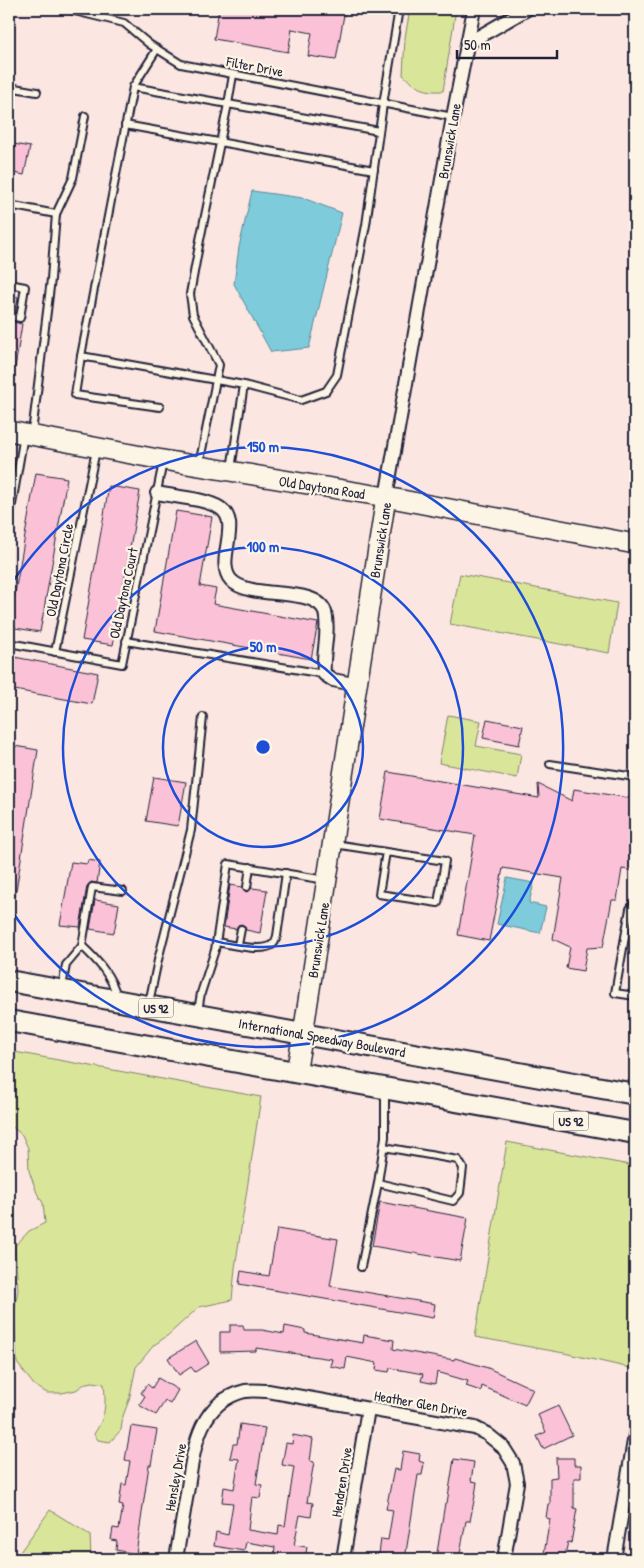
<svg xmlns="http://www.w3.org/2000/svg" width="644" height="1568" font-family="'Patrick Hand',sans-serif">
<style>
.green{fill:#d9e699;stroke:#7e846a}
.water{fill:#7eccdb;stroke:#59889b}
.building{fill:#fbc2d7;stroke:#22223b}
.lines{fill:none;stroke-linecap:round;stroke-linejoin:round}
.lane-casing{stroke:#22223b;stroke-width:10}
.street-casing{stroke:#22223b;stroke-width:16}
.secondary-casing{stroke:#22223b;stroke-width:22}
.primary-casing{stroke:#22223b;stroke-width:24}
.lane{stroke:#fcf5e5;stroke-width:6}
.street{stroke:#fcf5e5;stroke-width:12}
.secondary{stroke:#fcf5e5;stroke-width:19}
.primary{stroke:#fcf5e5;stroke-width:20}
.ring{fill:none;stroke:#1d4ed8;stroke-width:2.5}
.labels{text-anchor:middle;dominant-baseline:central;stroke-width:4.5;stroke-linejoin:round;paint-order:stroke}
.shield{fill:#fcf5e5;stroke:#63616e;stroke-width:1}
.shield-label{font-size:12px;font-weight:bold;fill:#22223b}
.street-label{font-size:14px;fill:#22223b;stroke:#fcf5e5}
.centre{fill:#1d4ed8;stroke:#fcf5e5;stroke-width:2.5}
.ring-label{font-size:15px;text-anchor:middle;font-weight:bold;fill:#1d4ed8;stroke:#fcf5e5;stroke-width:4.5;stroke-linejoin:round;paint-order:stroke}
</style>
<rect width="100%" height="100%" fill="#fce6e1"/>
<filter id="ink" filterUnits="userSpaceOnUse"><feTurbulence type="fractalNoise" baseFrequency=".02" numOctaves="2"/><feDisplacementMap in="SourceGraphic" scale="10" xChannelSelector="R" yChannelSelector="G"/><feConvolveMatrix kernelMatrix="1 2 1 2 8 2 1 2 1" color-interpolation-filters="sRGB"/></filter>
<g filter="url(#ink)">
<!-- green -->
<g class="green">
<path d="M410,9H456L443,91C424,92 417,88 403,75L405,38Z"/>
<polygon points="460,574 617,603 609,653 450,624"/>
<polygon points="448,715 481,721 476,746 521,754 517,778 439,763"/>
<path d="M9,1051L261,1097L235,1268L232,1300L199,1307L167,1336L154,1345L136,1367L129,1400L123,1416L121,1430L110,1442L98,1440L94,1434C106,1416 106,1405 104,1384L93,1382L86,1383L76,1390L62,1393H47L34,1385L17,1363L14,1312L18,1290L15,1246L29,1231L45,1223L43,1203L37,1193L29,1171L28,1148L22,1135L9,1124Z"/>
<polygon points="507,1142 635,1166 635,1369 564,1353 475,1337"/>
<polygon points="50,1510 90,1535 91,1559 15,1559"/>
</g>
<!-- water -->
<g class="water">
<polygon points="252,191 303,198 342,213 309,348 271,352 234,284 239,247"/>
<polygon points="507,878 534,883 529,903 546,907 540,933 497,924"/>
</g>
<!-- building -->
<g class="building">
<polygon points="219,9 345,9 336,60 308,56 312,33 292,29 288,52 214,39"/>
<polygon points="9,143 30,147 24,175 9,172"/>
<polygon points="9,295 18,297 16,312 9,311"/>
<polygon points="9,321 22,324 15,368 9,367"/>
<polygon points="36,473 67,478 40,632 9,627"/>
<polygon points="109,486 140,491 113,645 82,640"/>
<polygon points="176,511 212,517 200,586 216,589 213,604 318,623 311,659 155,631"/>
<polygon points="9,656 98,673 92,704 9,689"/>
<polygon points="487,719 523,726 519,745 483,738"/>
<polygon points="9,745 38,750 15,897 9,896"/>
<polygon points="388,772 539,798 538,784 572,801 574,789 635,799 635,871 622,869 617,900 612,900 603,947 587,948 583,971 566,968 570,947 553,939 563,878 503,868 489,941 458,935 475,835 380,819"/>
<polygon points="154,777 186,782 178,826 146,821"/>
<polygon points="88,860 100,862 97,883 91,882 87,886 80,927 60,925 71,862 87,864"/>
<polygon points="230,885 242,887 246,892 249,891 252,888 267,890 260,933 246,930 245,926 241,924 238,925 236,929 224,927"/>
<polygon points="95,900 119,904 114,933 90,929"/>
<polygon points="380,1202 468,1218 460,1261 372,1246"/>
<polygon points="277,1229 338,1239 330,1286 435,1304 433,1318 239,1284 241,1271 269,1276"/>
<polygon points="230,1325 243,1325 244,1330 262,1330 284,1334 285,1326 305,1330 305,1333 363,1343 364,1335 394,1340 393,1349 454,1360 455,1358 488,1368 533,1389 525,1405 482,1386 481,1391 466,1386 468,1381 437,1372 435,1384 421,1381 423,1374 390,1368 389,1372 376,1370 377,1363 347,1357 345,1369 330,1366 332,1359 256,1348 256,1351 220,1352 220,1332 230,1332"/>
<polygon points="196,1341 209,1363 195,1372 191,1367 179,1375 168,1358"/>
<polygon points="158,1378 178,1390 170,1404 165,1401 156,1415 139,1405 145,1396 141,1393 147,1384 152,1388"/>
<polygon points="558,1406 572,1435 543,1449 537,1436 546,1432 538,1415"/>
<polygon points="240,1424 265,1428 256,1484 262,1485 260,1498 252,1497 248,1530 278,1535 279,1525 285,1526 294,1467 282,1465 286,1443 292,1444 293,1435 313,1439 310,1461 314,1462 307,1502 313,1503 311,1517 300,1515 294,1545 307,1547 305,1559 293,1559 274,1556 275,1547 246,1542 244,1551 214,1546 216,1532 228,1535 233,1503 222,1502 224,1487 234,1489 239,1459 230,1458 233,1444 237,1444"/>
<polygon points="131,1426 157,1430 151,1465 149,1465 136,1554 116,1550 117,1541 111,1540 113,1528 119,1529 123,1506 119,1505 122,1484 126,1485 130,1461 125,1460"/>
<polygon points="403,1451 420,1454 419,1461 424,1463 422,1475 418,1475 405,1559 386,1559 387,1555 379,1554 381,1539 388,1540 393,1510 386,1509 394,1469 400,1470"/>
<polygon points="556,1458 574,1458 574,1465 581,1465 581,1478 574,1478 574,1508 577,1509 571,1543 568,1542 564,1559 543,1559 550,1519 546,1518 548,1504 550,1504 550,1478 557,1477"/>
<polygon points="454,1459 474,1462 471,1481 477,1482 475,1496 470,1521 466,1521 459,1559 436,1559 445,1503 447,1503"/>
</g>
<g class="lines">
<defs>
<g id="lane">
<polyline points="66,9 124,23 149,44 181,64 453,117"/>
<polyline points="233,75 228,104 133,87 81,356 244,385"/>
<polyline points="9,87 37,92"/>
<polyline points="133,87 157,49"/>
<polyline points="125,125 374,170"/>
<polyline points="9,205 56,214 51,279 32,433"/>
<polyline points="56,214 73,178 85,116"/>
<polyline points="9,284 25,287 20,318 9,316"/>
<polyline points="81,356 75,395 160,407"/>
<polyline points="199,465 219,365 193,315 190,294 200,240 228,104 379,131"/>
<polyline points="231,469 244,385 301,400 326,391 337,375 366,225 383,104 399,9"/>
<polyline points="9,522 24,435"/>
<polyline points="126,641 324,674"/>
<polyline points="9,643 122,664 163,462"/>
<polyline points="55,652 96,450"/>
<polyline points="550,764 635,777"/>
<polyline points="334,844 386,852 379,894 438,903 445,861 386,852"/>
<polyline points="247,887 250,867"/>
<polyline points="635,902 630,909 615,993 635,996"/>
<path d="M216,942C229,944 265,954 274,943C275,942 277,936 277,936L286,873"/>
<polyline points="238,945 241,929"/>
<path d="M82,946C97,960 112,976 117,997"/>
<polyline points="62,987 66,965 82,946 92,887 123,891"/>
<polyline points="149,1003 158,960 191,830 203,717"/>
<polyline points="198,1011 201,993 215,950 228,864 326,880"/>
<polyline points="384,1147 458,1160 463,1168 460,1193 453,1201 378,1183 385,1137 385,1092"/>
<polyline points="361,1267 378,1183"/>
</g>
<g id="street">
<polyline points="468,43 527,9"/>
<path d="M157,493C175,497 204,498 220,508C243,523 214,561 231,580C250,601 317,585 325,612C330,632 322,654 324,674L333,680L358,685"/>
<polyline points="386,497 453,117 474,9"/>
<path d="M176,1559C180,1535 184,1511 188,1487C194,1447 199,1402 245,1391C252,1390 261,1391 268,1391L475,1428L487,1434L503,1447L513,1463L517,1483L504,1559"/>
<polyline points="343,1559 368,1409"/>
<polyline points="614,1559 635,1435"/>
</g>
<g id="secondary">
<polyline points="9,431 163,460 386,497 635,544"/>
<polyline points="296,1072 303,1034 386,497"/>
</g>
<g id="primary">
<polyline points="9,981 635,1094"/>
<polyline points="9,1021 635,1133"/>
</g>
</defs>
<!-- lane casing -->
<use href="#lane" class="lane-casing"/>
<!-- street casing -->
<use href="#street" class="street-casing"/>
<!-- secondary casing -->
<use href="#secondary" class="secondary-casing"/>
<!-- primary casing -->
<use href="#primary" class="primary-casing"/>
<!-- lane -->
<use href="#lane" class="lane"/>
<!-- street -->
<use href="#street" class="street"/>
<!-- secondary -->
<use href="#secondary" class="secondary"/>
<!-- primary -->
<use href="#primary" class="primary"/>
</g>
</g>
<!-- distance rings -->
<g class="ring">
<circle cx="263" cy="747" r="100"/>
<circle cx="263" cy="747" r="200"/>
<path d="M10 586A300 300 0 1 1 10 908"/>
</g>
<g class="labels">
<!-- shield labels -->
<g class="shield">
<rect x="138.5" y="998.5" width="35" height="19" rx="4"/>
<rect x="553.5" y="1111.5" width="35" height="19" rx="4"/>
</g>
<g class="shield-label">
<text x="156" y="1008">US 92</text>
<text x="571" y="1121">US 92</text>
</g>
<!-- street labels -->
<g class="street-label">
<text transform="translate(255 66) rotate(11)">Filter Drive</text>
<text transform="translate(449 141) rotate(-80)">Brunswick Lane</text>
<text transform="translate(322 487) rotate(9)">Old Daytona Road</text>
<text transform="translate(380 540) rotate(-81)">Brunswick Lane</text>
<text transform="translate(59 570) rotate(-79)">Old Daytona Circle</text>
<text transform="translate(123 593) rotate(-78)">Old Daytona Court</text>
<text transform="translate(318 940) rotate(-81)">Brunswick Lane</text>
<text transform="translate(322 1037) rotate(10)">International Speedway Boulevard</text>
<text transform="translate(421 1403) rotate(10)">Heather Glen Drive</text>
<text transform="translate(175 1477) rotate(-80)">Hensley Drive</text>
<text transform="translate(341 1482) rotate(-81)">Hendren Drive</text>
</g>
</g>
<circle cx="263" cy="747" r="8" class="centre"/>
<g class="ring-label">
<text x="263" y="452">150 m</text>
<text x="263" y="552">100 m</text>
<text x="263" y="652">50 m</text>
</g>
<!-- margin -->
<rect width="644" height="1568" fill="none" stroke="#fcf5e5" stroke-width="30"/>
<rect x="15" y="15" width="614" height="1538" fill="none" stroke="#22223b" stroke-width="2" filter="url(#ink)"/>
<!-- scale -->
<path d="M457 50v8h100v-8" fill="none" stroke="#22223b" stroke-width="2.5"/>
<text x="464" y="50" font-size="15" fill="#22223b" stroke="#fcf5e5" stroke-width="4" paint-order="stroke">50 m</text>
</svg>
